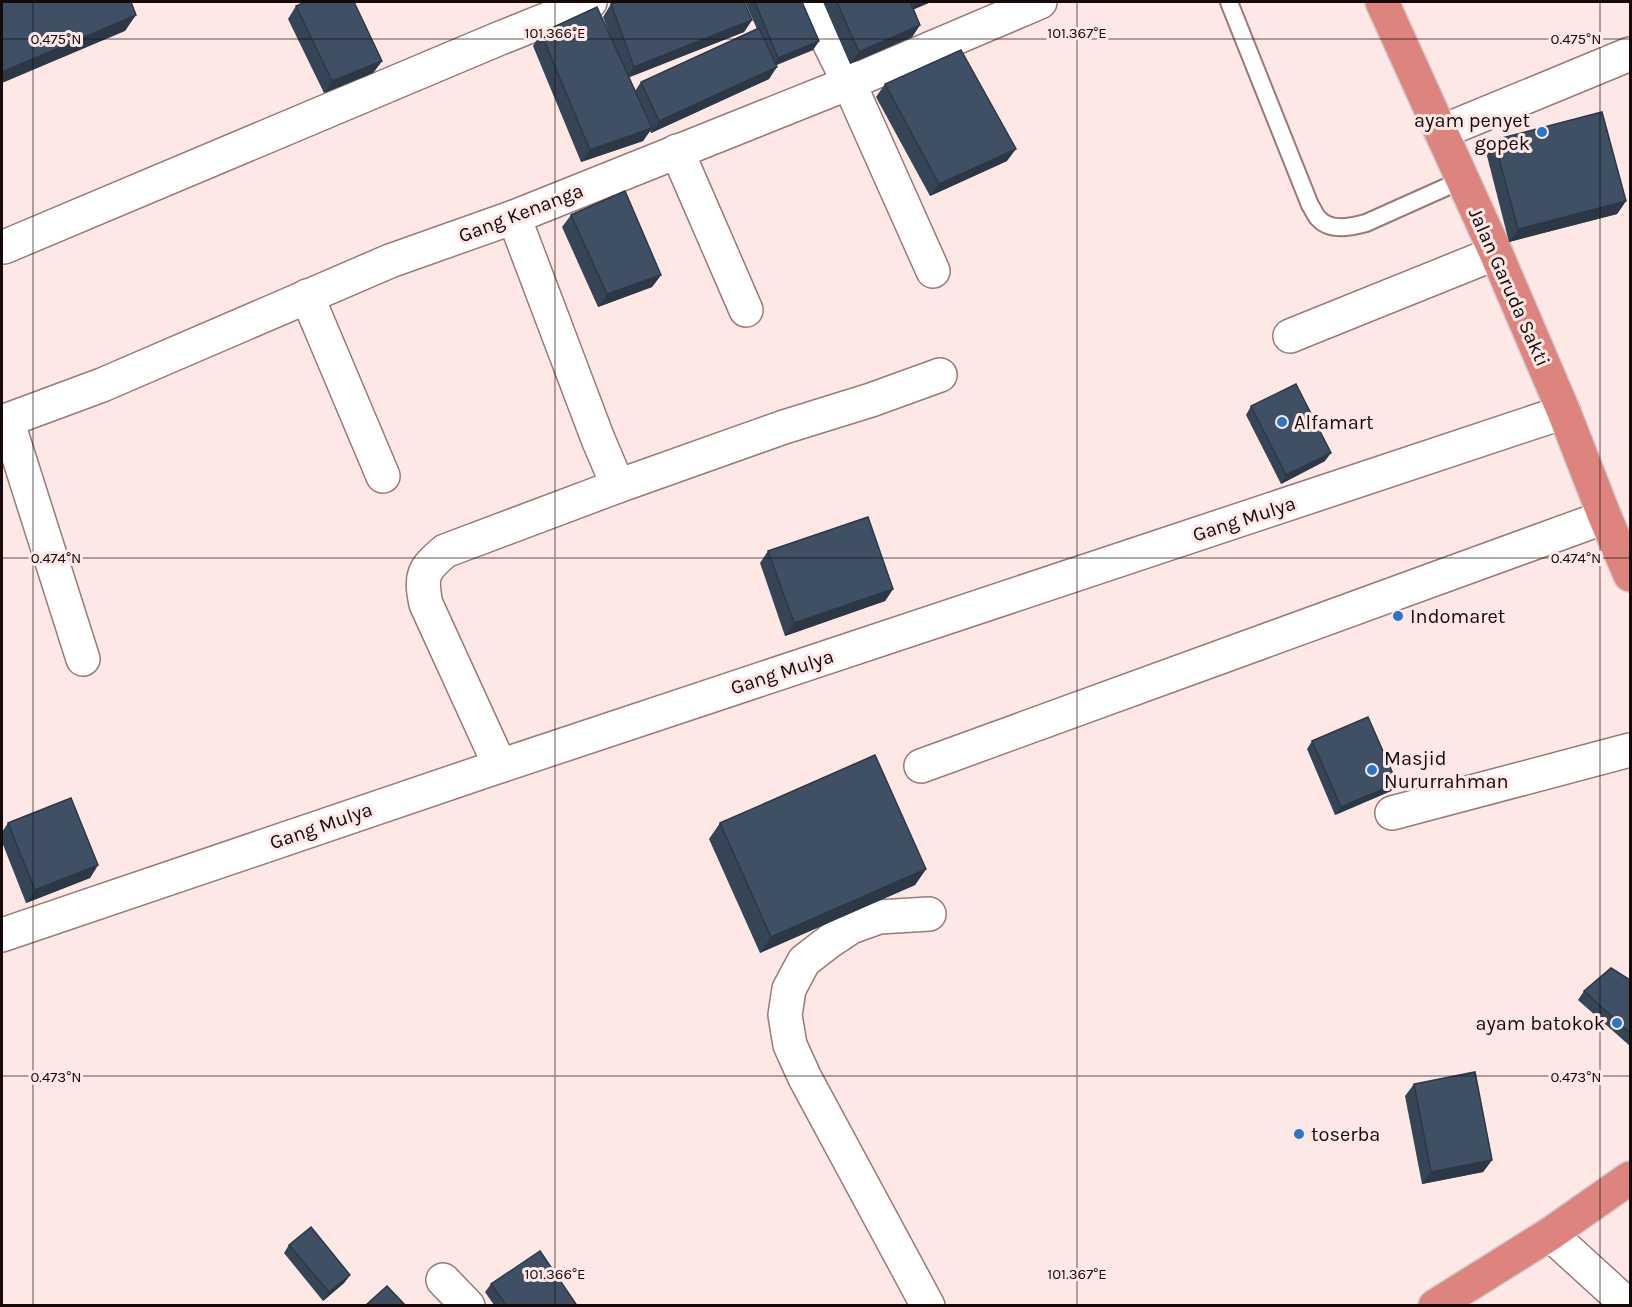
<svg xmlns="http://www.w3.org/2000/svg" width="1632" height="1307" font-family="Karla,sans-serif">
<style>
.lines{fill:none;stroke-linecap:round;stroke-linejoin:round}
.lane-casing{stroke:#997a77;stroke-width:20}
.street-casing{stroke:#997a77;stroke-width:36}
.highway-casing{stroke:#d0cece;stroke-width:36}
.lane{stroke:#fff;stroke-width:16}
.street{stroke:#fff;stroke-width:33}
.highway{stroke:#dd847e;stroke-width:33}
.wall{fill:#364556}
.shaded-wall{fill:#2c3846}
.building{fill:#3f5064;stroke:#2c3846;stroke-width:1.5}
.ticks{fill:none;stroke:#150a09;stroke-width:1.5;stroke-opacity:0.45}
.poi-dot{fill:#2877c6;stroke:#fde8e6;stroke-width:2}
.labels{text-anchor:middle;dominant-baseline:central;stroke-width:6;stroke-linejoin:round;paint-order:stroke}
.poi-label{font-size:20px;fill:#150a09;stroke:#fde8e6;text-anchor:start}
.street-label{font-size:20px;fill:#150a09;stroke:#fde8e6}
.ticks-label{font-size:15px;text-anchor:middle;fill:#150a09;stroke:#fde8e6;stroke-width:6;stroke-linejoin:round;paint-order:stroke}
</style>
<rect width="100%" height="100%" fill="#fde8e6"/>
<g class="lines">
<defs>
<path id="lane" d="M1229,2L1310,205C1313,209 1315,215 1318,218C1330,232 1351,227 1366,223L1462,180"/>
<g id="street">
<polyline points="809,2 849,83 933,271"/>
<polyline points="1441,132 1630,54"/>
<polyline points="677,151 746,310"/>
<polyline points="514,217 598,439 618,486 784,427 871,400 940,375"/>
<polyline points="4,247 498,39 590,2"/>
<polyline points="307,296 383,476"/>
<polyline points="1290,336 1496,253"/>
<polyline points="7,420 83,659"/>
<polyline points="2,422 102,385 390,261 514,217 849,83 1040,2"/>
<path d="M500,766L426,604C420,575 423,570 445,551L618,486"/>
<polyline points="921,766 1605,517"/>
<polyline points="1392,813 1630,750"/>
<polyline points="2,935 500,766 1564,412"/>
<polyline points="1550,1234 1629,1306"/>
<polyline points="443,1280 468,1306"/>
<polyline points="928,1306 805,1078 790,1045 785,1015 789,989 804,961 830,941 851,927 879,917 929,914"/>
</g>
<g id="highway">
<polyline points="1382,2 1496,253 1564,412 1605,517 1630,575"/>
<polyline points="1435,1306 1550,1234 1630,1178"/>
</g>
</defs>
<!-- lane casing -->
<use href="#lane" class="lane-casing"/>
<!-- street casing -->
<use href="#street" class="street-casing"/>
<!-- highway casing -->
<use href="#highway" class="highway-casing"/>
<!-- lane -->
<use href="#lane" class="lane"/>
<!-- street -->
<use href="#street" class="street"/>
<!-- highway -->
<use href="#highway" class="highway"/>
</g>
<!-- wall -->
<g class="wall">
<polygon points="745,2 802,2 819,41 813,50 777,65 769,79 651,133 650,131 643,141 581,162 533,46 541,33 609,33 603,17 611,4 752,20 744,32 629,77 635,91 641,82 757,29"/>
<polygon points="823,2 931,2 914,9 920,25 912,37 850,64"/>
<polygon points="296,6 382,61 373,73 324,93 288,19"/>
<polygon points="885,84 1007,161 930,196 876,97"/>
<polygon points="1494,140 1626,201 1617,214 1509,242 1486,152"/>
<polygon points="571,215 661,275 652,287 598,307 562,227"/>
<polygon points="1251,406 1325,461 1281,484 1246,415"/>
<polygon points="768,551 893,589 885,601 785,636 760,563"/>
<polygon points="1312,741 1397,783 1391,791 1335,815 1307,749"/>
<polygon points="8,823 98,865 90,878 26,903 2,842 2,832"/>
<polygon points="720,823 926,869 915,885 760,953 709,839"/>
<polygon points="1630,980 1630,1046 1578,1000 1584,991"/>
<polygon points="1414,1084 1492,1160 1483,1172 1422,1184 1405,1096"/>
<polygon points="289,1245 350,1275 344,1283 323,1301 284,1253"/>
<polygon points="491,1284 575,1305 494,1305 485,1292"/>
</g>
<!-- shaded-wall -->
<g class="shaded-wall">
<polygon points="918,2 931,2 910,11 916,3"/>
<polygon points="136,15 125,31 2,83 2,72"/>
<polygon points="752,20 744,32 625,79 634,67"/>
<polygon points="920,25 912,37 850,64 859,52"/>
<polygon points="819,41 813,50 772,66 778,58"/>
<polygon points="382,61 373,73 324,93 332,81"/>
<polygon points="777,67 769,79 651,133 659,121"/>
<polygon points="652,128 643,141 581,162 590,150"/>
<polygon points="1016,149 1007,161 930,196 939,184"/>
<polygon points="1626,201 1617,214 1509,242 1518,229"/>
<polygon points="661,275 652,287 598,307 607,294"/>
<polygon points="1331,453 1325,461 1281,484 1286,475"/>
<polygon points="893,589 885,601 785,636 794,623"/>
<polygon points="1397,783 1391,791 1335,815 1341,807"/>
<polygon points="98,865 90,878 26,903 35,890"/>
<polygon points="926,869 915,885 760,953 771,937"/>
<polygon points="1492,1160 1483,1172 1422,1184 1431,1172"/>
<polygon points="350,1275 344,1283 323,1301 329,1292"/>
</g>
<!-- building -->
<g class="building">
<polygon points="2,2 131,2 136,15 2,72"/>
<polygon points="305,2 354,2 382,61 332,81 296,6"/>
<polygon points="618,2 744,2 752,20 634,67 611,4"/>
<polygon points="755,2 802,2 819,41 778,58"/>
<polygon points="837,2 910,2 920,25 859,52"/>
<polygon points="597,7 652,128 590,150 541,33"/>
<polygon points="759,28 777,67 659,121 641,82"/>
<polygon points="961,50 1016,149 939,184 885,84"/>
<polygon points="1602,112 1626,201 1518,229 1494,140"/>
<polygon points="625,191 661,275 607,294 571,215"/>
<polygon points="1296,384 1331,453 1286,475 1251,406"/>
<polygon points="868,517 893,589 794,623 768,551"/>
<polygon points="1368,717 1397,783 1341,807 1312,741"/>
<polygon points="875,755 926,869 771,937 720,823"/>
<polygon points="71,798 98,865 35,890 8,823"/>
<polygon points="1611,968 1630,980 1630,1033 1584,991"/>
<polygon points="1475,1072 1492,1160 1431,1172 1414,1084"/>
<polygon points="311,1227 350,1275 329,1292 289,1245"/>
<polygon points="540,1251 576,1304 573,1305 506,1305 491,1284"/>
<polygon points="387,1286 405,1305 366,1305"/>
</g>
<!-- ticks -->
<path class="ticks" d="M33,2V1306M555,2V1306M1077,2V1306M1600,2V1306M2,39H1630M2,558H1630M2,1076H1630"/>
<!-- markers -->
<g class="poi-dot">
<circle cx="1542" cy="132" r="6"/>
<circle cx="1282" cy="422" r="6"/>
<circle cx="1398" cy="616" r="6"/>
<circle cx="1372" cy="770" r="6"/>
<circle cx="1617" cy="1023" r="6"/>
<circle cx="1299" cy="1134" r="6"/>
</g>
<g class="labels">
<!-- poi labels -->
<g class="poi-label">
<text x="1530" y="120" text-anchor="end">ayam penyet<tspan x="1530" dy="23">gopek</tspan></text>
<text x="1294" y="422">Alfamart</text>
<text x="1410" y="616">Indomaret</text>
<text x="1384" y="758">Masjid<tspan x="1384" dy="23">Nururrahman</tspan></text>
<text x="1605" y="1023" text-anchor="end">ayam batokok</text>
<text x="1311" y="1134">toserba</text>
</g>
<!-- street labels -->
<g class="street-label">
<text transform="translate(521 213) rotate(-21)">Gang Kenanga</text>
<text transform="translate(1509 287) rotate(66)">Jalan Garuda Sakti</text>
<text transform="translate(1244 519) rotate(-18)">Gang Mulya</text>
<text transform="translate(782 672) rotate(-18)">Gang Mulya</text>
<text transform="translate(321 826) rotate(-19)">Gang Mulya</text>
</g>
</g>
<g class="ticks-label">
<text x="555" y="38">101.366°E</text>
<text x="1077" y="38">101.367°E</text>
<text x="56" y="44">0.475°N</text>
<text x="1576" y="44">0.475°N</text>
<text x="56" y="563">0.474°N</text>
<text x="1576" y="563">0.474°N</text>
<text x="56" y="1082">0.473°N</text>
<text x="1576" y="1082">0.473°N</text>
<text x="555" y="1279">101.366°E</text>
<text x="1077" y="1279">101.367°E</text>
</g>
<!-- border -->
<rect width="1632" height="1307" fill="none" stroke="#150a09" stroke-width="6"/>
</svg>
